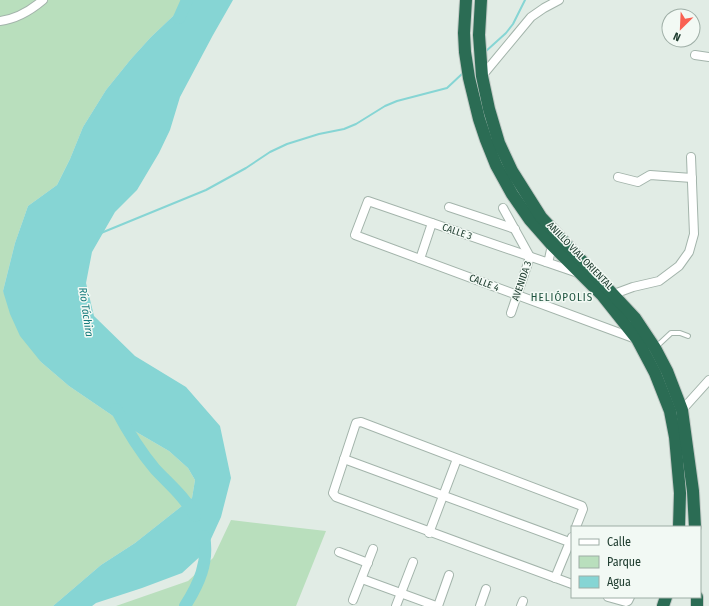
<svg xmlns="http://www.w3.org/2000/svg" width="709" height="606" font-family="'Fira Sans Condensed',sans-serif">
<style>
.green{fill:#b9dfbd}
.water{fill:#86d5d4}
.lines{fill:none;stroke-linecap:round;stroke-linejoin:round}
.stream{stroke:#86d5d4;stroke-width:2}
.river{stroke:#86d5d4;stroke-width:12}
.lane-casing{stroke:#a3b4ab;stroke-width:6}
.street-casing{stroke:#a3b4ab;stroke-width:10}
.highway-casing{stroke:#c1c9c5;stroke-width:14}
.lane{stroke:#fff;stroke-width:4}
.street{stroke:#fff;stroke-width:8}
.highway{stroke:#2b6c54;stroke-width:12}
.labels{text-anchor:middle;dominant-baseline:central;stroke-width:3;stroke-linejoin:round;paint-order:stroke}
.street-label{font-size:10px;fill:#203e31;stroke:#f2f9f4}
.neighbourhood-label{font-size:11px;letter-spacing:1px;fill:#1b513c;stroke:#f2f9f4}
.water-label{font-size:11px;font-style:italic;fill:#177c7d;stroke:#f2f9f4}
</style>
<rect width="100%" height="100%" fill="#e1ece5"/>
<!-- green -->
<g class="green">
<polygon points="0,0 190,0 151,37 131,59 106,90 83,127 70,159 57,185 28,206 15,243 3,291 41,362 69,386 138,433 169,451 188,468 195,480 192,498 135,543 101,565 53,606 0,606"/>
<polygon points="231,520 326,531 296,606 116,606 188,581 213,558"/>
</g>
<!-- water -->
<polygon class="water" points="190,0 233,0 213,35 180,97 170,130 159,153 137,190 115,212 92,252 86,283 94,316 135,356 186,387 220,426 231,478 221,517 205,552 182,573 142,588 96,603 92,606 53,606 101,565 135,543 192,498 195,480 188,468 169,451 138,433 69,386 41,362 20,336 10,314 3,291 15,243 28,206 57,185 70,159 83,127 106,90 131,59 151,37"/>
<g class="lines">
<!-- stream -->
<g class="stream">
<polyline points="485,52 506,33 513,24 525,0"/>
<polyline points="101,233 206,190 246,168 270,152 287,144 319,134 344,129 356,124 385,106 397,101 447,88 463,73"/>
</g>
<!-- river -->
<g class="river">
<polyline points="179,18 187,0"/>
<path d="M116,409C127,430 139,450 155,469C169,484 185,497 195,516"/>
<path d="M185,606C199,584 209,562 204,536"/>
</g>
<defs>
<polyline id="lane" points="656,347 671,333 680,333 688,336"/>
<g id="street">
<path d="M0,21C17,19 30,11 43,0"/>
<polyline points="695,55 709,57"/>
<polyline points="482,76 531,17 544,8 559,0"/>
<polyline points="618,177 638,182 650,175 692,178"/>
<polyline points="449,207 515,229"/>
<polyline points="503,208 530,257 511,313"/>
<polyline points="420,259 432,223"/>
<polyline points="546,262 549,259 552,245"/>
<polyline points="578,273 368,201 355,235 636,339"/>
<polyline points="614,294 633,287 659,281 679,266 689,252 694,234 691,157"/>
<polyline points="682,410 709,380"/>
<polyline points="344,459 572,543"/>
<polyline points="429,533 457,459"/>
<polyline points="339,552 368,563"/>
<polyline points="555,578 572,537"/>
<polyline points="362,579 436,606"/>
<polyline points="572,584 336,497 333,493 356,423 361,422 582,506 583,509 576,527"/>
<polyline points="608,597 626,602 628,601 630,597"/>
<polyline points="353,600 373,549"/>
<polyline points="396,606 413,562"/>
<polyline points="438,606 449,575"/>
<polyline points="480,606 486,589"/>
<polyline points="521,606 523,601"/>
</g>
<g id="highway">
<polyline points="466,0 464,33 465,52 469,78 479,119 486,140 496,165 512,194 530,220 552,245 602,295 637,339 655,373 670,411 675,437 680,493 679,527"/>
<polyline points="481,0 479,35 482,76 489,109 499,143 512,171 541,217 635,318 655,348 667,371 682,410 693,491 695,527"/>
<polyline points="697,597 697,606"/>
<polyline points="663,606 666,597"/>
</g>
</defs>
<!-- lane casing -->
<use href="#lane" class="lane-casing"/>
<!-- street casing -->
<use href="#street" class="street-casing"/>
<!-- highway casing -->
<use href="#highway" class="highway-casing"/>
<!-- lane -->
<use href="#lane" class="lane"/>
<!-- street -->
<use href="#street" class="street"/>
<!-- highway -->
<use href="#highway" class="highway"/>
</g>
<g class="labels">
<!-- street labels -->
<g class="street-label">
<text transform="translate(457 232) rotate(19)">CALLE 3</text>
<text transform="translate(580 256) rotate(46)">ANILLO VIAL ORIENTAL</text>
<text transform="translate(522 281) rotate(-71)">AVENIDA 3</text>
<text transform="translate(484 283) rotate(21)">CALLE 4</text>
</g>
<!-- neighbourhood labels -->
<g class="neighbourhood-label">
<text x="562" y="297">HELIÓPOLIS</text>
</g>
<!-- water labels -->
<g class="water-label">
<text transform="translate(86 312) rotate(82)">Río Táchira</text>
</g>
</g>
<!-- legend -->
<rect x="571" y="526" width="130" height="72" fill="#f2f9f4" stroke="#9eaea6"/>
<rect x="579" y="539" width="20" height="6" fill="#ffffff" stroke="#9eaea6"/>
<text x="607" y="546" font-size="12" fill="#203e31">Calle</text>
<rect x="579" y="556" width="20" height="12" fill="#b9dfbd" stroke="#9eaea6"/>
<text x="607" y="566" font-size="12" fill="#203e31">Parque</text>
<rect x="579" y="576" width="20" height="12" fill="#86d5d4" stroke="#9eaea6"/>
<text x="607" y="586" font-size="12" fill="#203e31">Agua</text>
<!-- north arrow -->
<g transform="translate(681 28) rotate(204)"><circle r="19" fill="#f2f9f4" stroke="#9eaea6"/>
<path d="M0-3L7 15L0 10L-7 15Z" fill="#f96152"/>
<text y="-6" font-size="11" font-weight="bold" text-anchor="middle" fill="#203e31">N</text>
</g>
</svg>
